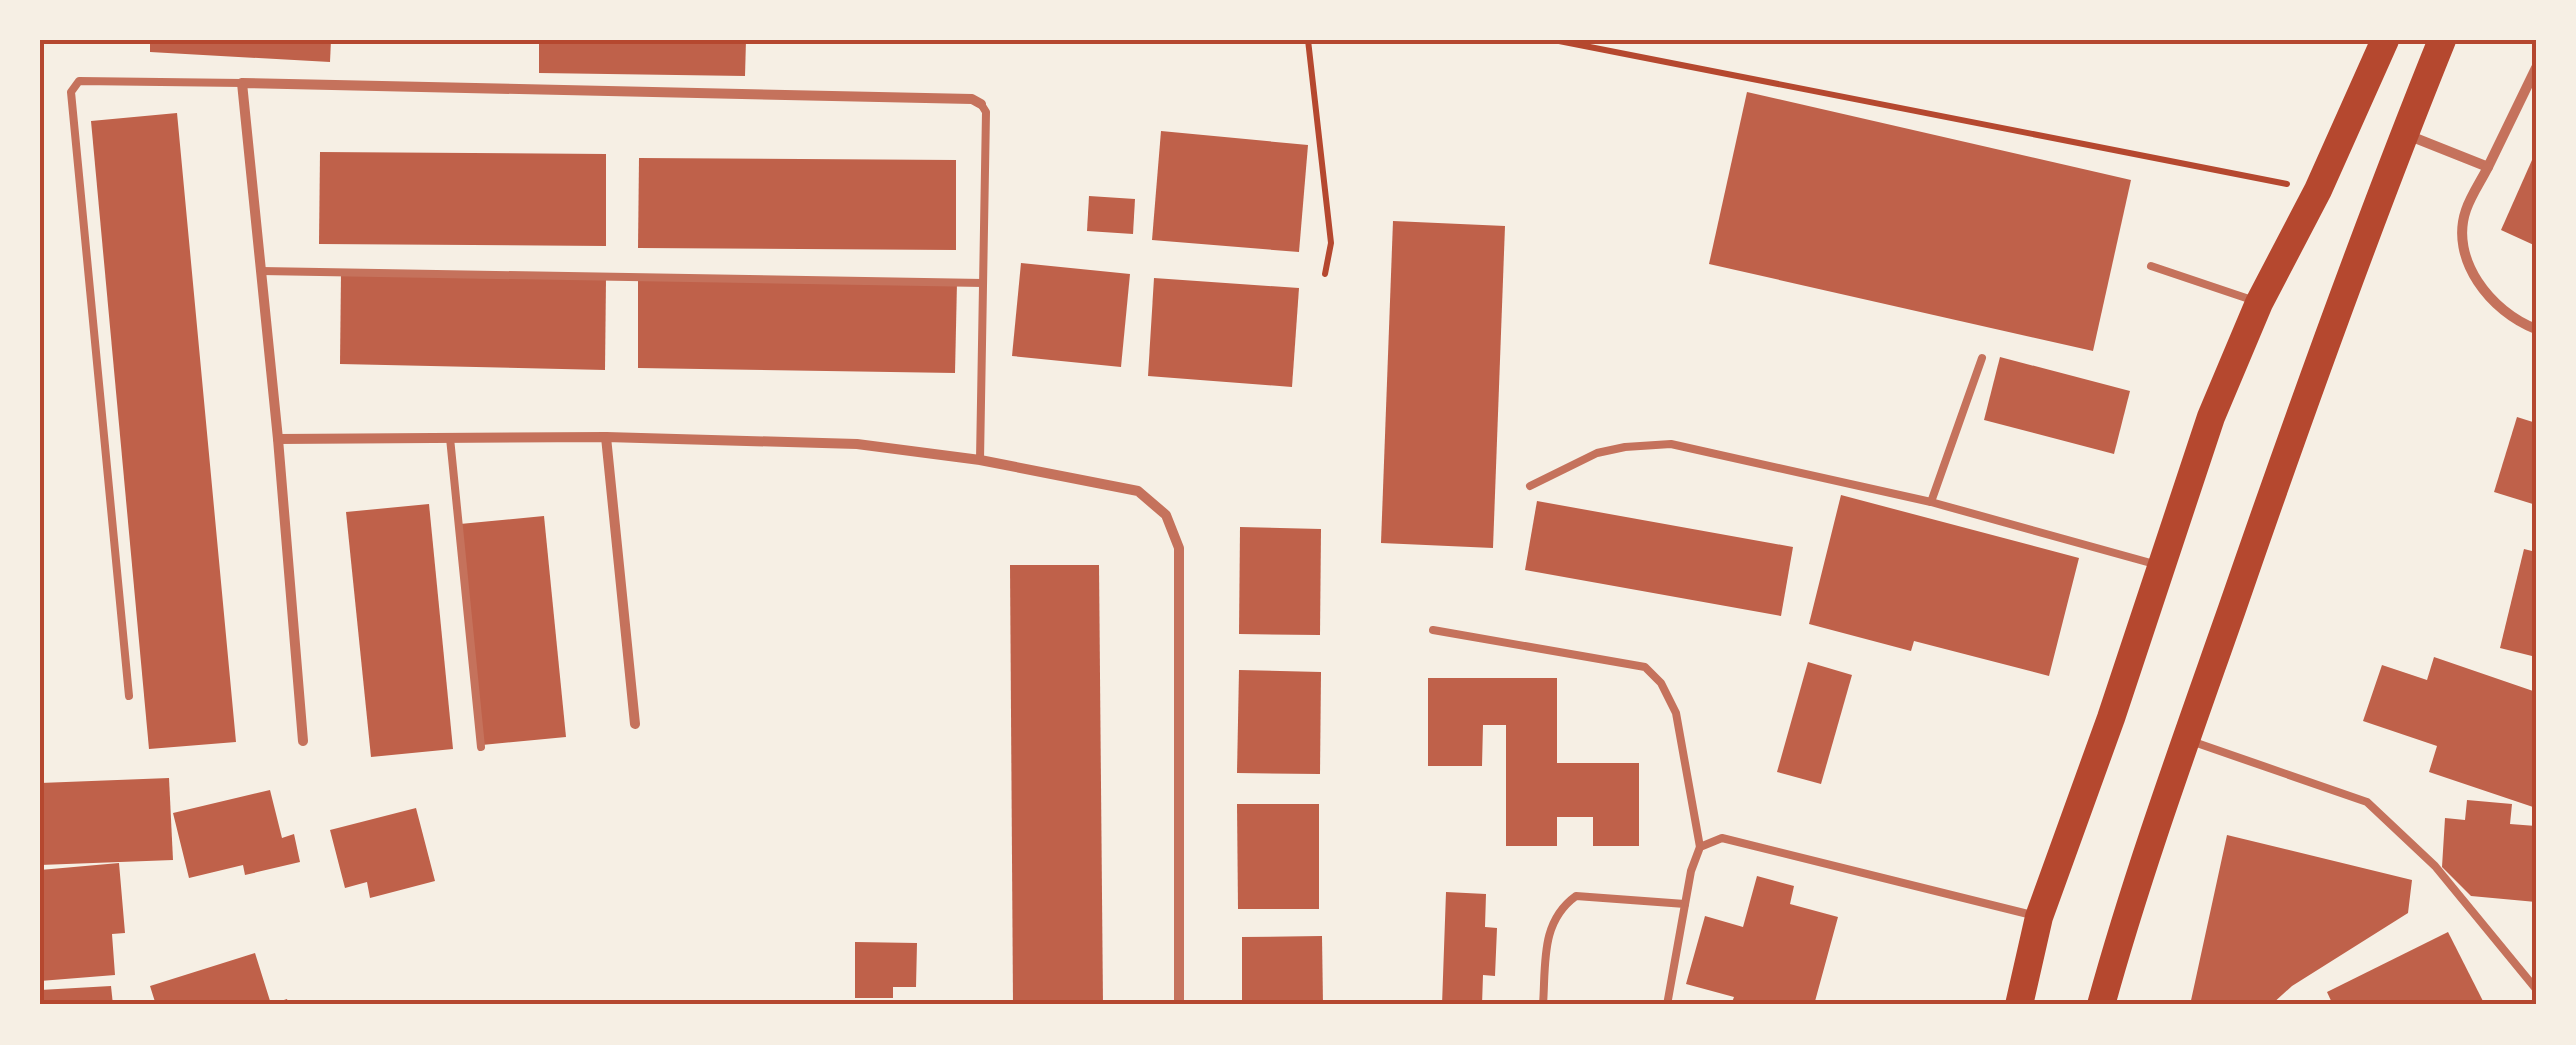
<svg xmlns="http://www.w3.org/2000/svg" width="2576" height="1045" font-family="'Asap Condensed',sans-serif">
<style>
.building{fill:#bf614a}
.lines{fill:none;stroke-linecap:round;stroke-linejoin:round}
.path{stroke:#b5482f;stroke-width:6}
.service{stroke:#c5725c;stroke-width:8}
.minor{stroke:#c5725c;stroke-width:10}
.trunk{stroke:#b5482f;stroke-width:28}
.neatline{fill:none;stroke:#b5482f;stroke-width:4}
</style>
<rect width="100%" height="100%" fill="#f6efe4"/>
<!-- building -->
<g class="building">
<polygon points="150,40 331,40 330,62 150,52"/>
<polygon points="539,40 746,40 745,76 539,73"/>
<polygon points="1747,92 2131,180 2093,351 1709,264"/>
<polygon points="177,113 236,742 149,749 91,121"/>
<polygon points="1161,131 1308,145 1299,252 1152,240"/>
<polygon points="2536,151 2536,246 2501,230"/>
<polygon points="320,152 606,154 606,246 319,244"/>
<polygon points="639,158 956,160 956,250 638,248"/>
<polygon points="1089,196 1135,199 1133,234 1087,231"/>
<polygon points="1393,221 1505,226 1493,548 1381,543"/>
<polygon points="1021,263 1130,274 1121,367 1012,356"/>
<polygon points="341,273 606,278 605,370 340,364"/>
<polygon points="638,277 957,282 955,373 638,368"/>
<polygon points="1154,278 1299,288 1292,387 1148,376"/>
<polygon points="2000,357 2130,391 2114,454 1984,420"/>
<polygon points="2517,417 2536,423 2536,505 2494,492"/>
<polygon points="1841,495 2079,558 2049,676 1914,641 1911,651 1809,624"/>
<polygon points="1537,501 1793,547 1781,616 1525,570"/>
<polygon points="429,504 453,749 371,757 346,512"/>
<polygon points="544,516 566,737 482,745 460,524"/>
<polygon points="1240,527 1321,529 1320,635 1239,634"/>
<polygon points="2524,549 2536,552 2536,657 2500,648"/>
<polygon points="1010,565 1099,565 1103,1005 1013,1005"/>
<polygon points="2434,657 2536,692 2536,808 2429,772 2437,746 2363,721 2382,665 2427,680"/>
<polygon points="1808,662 1852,675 1821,784 1777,772"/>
<polygon points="1239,670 1321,672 1320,774 1237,773"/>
<polygon points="1428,678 1557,678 1557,763 1639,763 1639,846 1593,846 1593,817 1557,817 1557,846 1506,846 1506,725 1483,725 1482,766 1428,766"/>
<polygon points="169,778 173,860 40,865 40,783"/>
<polygon points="270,790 282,838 294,834 300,862 245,875 243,865 189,878 173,813"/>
<polygon points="2467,800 2512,804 2510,824 2536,826 2536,902 2471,896 2442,867 2445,818 2465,820"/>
<polygon points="1237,804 1319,804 1319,909 1238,909"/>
<polygon points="416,808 435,881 370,898 367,882 345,888 330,830"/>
<polygon points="2227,835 2412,880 2408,913 2292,986 2271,1005 2190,1005"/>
<polygon points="119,863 125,933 112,934 115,975 40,981 40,870"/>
<polygon points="1757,876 1794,886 1790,904 1838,917 1814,1005 1731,1005 1734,997 1686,984 1705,916 1743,927"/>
<polygon points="1446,892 1486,894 1485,927 1497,928 1495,976 1483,975 1482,1005 1442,1005"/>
<polygon points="2448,932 2485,1005 2333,1005 2327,992"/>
<polygon points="1322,936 1323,1005 1242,1005 1242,937"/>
<polygon points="855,942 917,943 916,987 893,987 893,998 855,998"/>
<polygon points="255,953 271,1004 287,999 289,1005 156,1005 150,986"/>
<polygon points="111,986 113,1005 40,1005 40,990"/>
</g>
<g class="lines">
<!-- path -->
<g class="path">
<polyline points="1308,40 1331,243 1325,274"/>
<polyline points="1554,40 2287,184"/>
</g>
<!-- service -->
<g class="service">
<polyline points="2151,266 2255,301"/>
<polyline points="261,271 983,283"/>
<polyline points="450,438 481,747"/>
<polyline points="980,460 986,112 981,104"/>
<polyline points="1530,486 1597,453 1625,447 1671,444 1931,502 2158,565"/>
<polyline points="1931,502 1982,358"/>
<polyline points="1433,630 1645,667 1661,683 1676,713 1700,847"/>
<polyline points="129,696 71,92 79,81 242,83"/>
<polyline points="2191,741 2367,802 2435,866 2536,989"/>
<path d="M1543,1005C1546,964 1540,922 1576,896L1685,904"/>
<polyline points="1667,1005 1691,871 1700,847 1722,838 2032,915"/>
</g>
<!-- minor -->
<g class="minor">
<polyline points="2405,134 2488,167 2536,68"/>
<path d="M2488,167C2481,181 2471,195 2466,210C2449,259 2491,312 2536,329"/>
<polyline points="606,437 635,724"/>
<polyline points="278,439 606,437 857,444 980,460 1138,491 1166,515 1179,548 1179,1005"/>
<polyline points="303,741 278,439 242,83 972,99 981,104"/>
</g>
<!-- trunk -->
<g class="trunk">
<polyline points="2019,1005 2039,917 2111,718 2211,417 2259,303 2318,190 2385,40"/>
<path d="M2101,1005C2138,871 2186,740 2232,609C2298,418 2366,228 2442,40"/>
</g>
</g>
<!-- border -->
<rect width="2576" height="1045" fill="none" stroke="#f6efe4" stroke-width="85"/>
<rect x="42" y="42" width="2492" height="960" class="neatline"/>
</svg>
